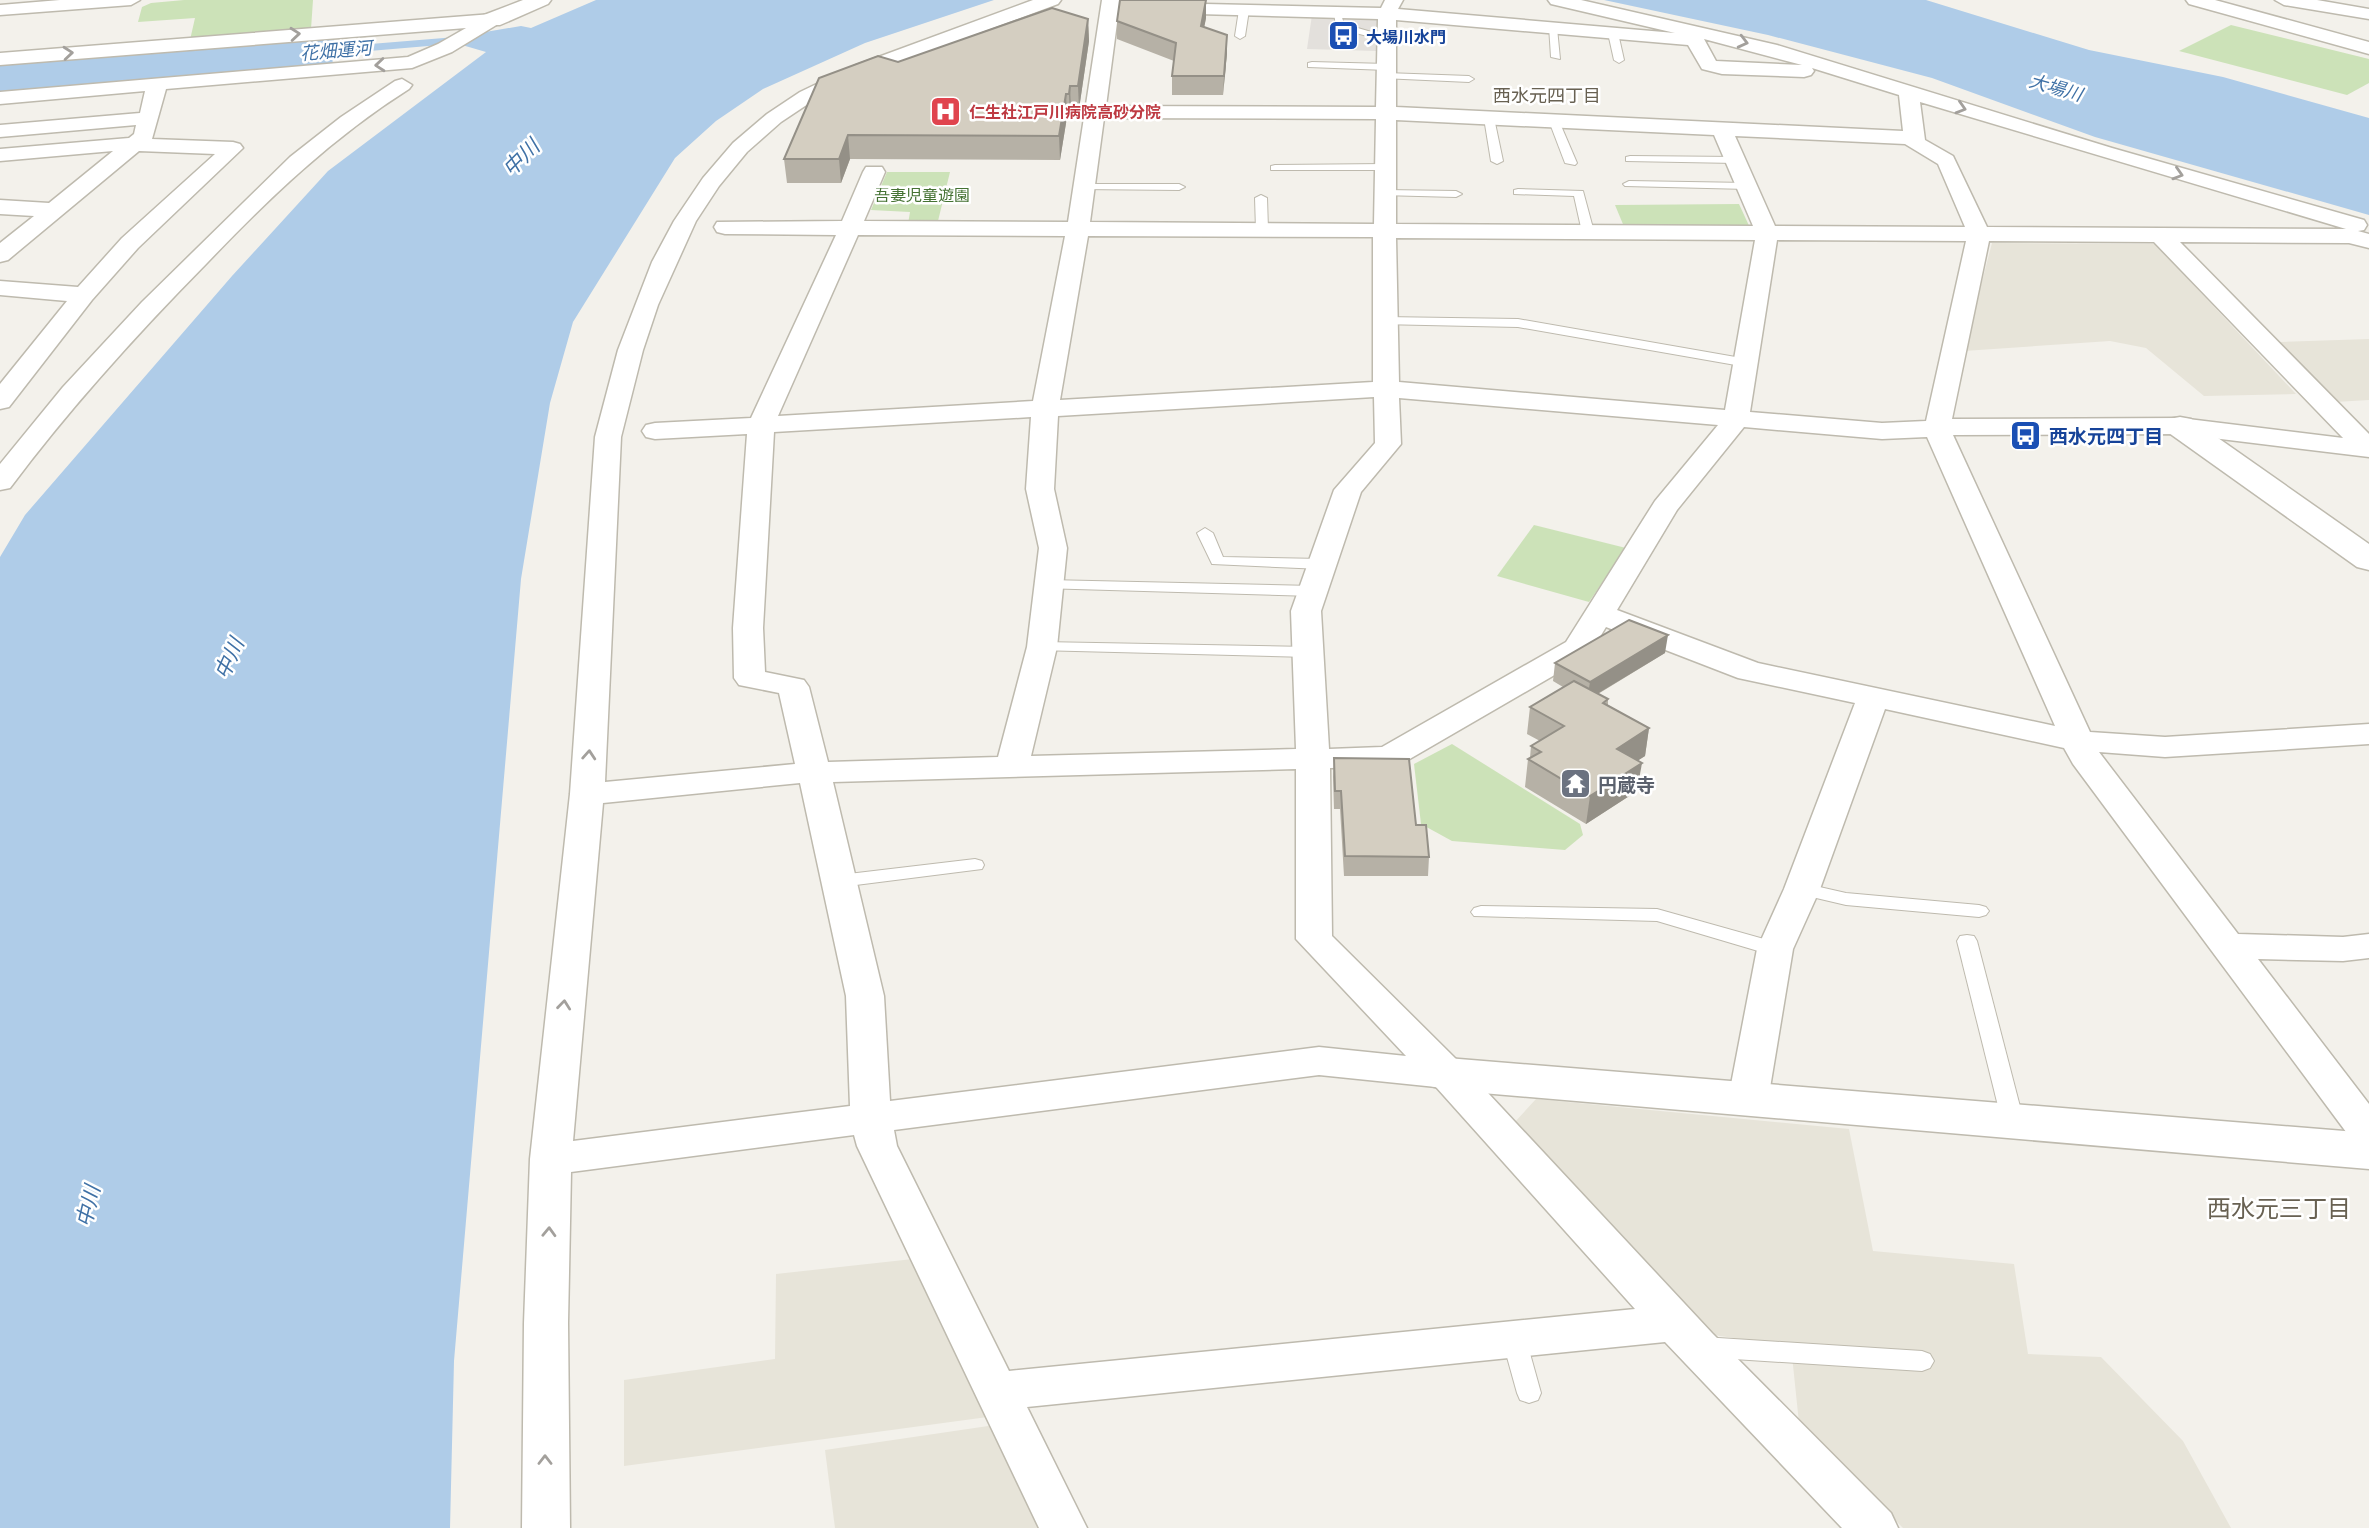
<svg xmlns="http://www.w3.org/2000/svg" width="2369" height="1528" font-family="Commissioner,'Noto Sans JP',sans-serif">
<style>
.residential{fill:#e7e4d9}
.industrial{fill:#e3e0dc}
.green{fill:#cce2b8}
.water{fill:#afcce8}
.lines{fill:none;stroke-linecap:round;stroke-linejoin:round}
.service-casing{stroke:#bebaae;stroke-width:2}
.minor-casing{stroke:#bebaae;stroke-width:3}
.tertiary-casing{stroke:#bebaae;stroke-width:3}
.service{fill:#fff;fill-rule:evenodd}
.minor{fill:#fff;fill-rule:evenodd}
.tertiary{fill:#fff;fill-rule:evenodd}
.wall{fill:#b6b1a6}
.shaded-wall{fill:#949087}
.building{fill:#d4cec1;stroke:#949087;stroke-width:2}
.oneway{stroke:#a3a09c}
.labels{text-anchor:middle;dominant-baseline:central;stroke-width:5;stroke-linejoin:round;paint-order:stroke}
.far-transit-label{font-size:16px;font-weight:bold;fill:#164399;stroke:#fff;text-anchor:start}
.far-health-label{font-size:16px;font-weight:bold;fill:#be3a42;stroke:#fff;text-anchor:start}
.far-park-label{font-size:16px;fill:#457233;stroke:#fff}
.far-water-label{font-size:18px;font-style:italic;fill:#3f71a6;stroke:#fff}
.far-neighbourhood-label{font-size:18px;fill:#686152;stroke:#fff}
.transit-label{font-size:19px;font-weight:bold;fill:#164399;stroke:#fff;text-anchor:start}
.worship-label{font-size:19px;font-weight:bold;fill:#5b616d;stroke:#fff;text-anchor:start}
.water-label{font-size:21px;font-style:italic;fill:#3f71a6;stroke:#fff}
.near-neighbourhood-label{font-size:24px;fill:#686152;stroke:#fff}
</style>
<rect width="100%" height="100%" fill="#f3f1eb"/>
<!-- residential -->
<g class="residential">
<polygon points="1992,243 2155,244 2296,394 2204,396 2146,348 2110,341 1964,351"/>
<polygon points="2369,339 2369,400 2335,402 2280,342"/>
<polygon points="1536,1099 1849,1129 1873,1251 2014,1264 2028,1354 2101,1357 2183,1441 2231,1528 1903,1528 1799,1423 1791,1346 1713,1335 1514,1123"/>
<polygon points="913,1259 995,1416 624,1466 624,1380 775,1359 776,1274"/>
<polygon points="995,1425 1043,1528 835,1528 825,1450"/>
</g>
<!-- industrial -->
<polygon class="industrial" points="1312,15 1377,16 1376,51 1307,49"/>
<!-- green -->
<g class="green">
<polygon points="184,0 313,0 311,29 190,40 195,18 138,22 142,7 151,3"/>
<polygon points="2231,25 2369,59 2369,83 2347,95 2179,51"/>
<polygon points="887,172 950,172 937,225 908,224 910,212 871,210"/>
<polygon points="1739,204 1751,230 1625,229 1615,205"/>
<polygon points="1534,525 1626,548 1589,602 1497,576"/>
<polygon points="1452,744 1580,824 1583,835 1565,850 1452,841 1421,824 1414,764"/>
</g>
<!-- water -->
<g class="water">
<polygon points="596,0 994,0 865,43 763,89 716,121 675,158 573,322 550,403 521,579 454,1361 450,1528 0,1528 0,557 25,515 232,276 328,171 486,52 462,45 440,45 334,54 332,65 0,93 0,65 334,37 334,47 456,37 521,26 531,28"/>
<polygon points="1604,0 1926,0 2089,50 2223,77 2369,118 2369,215 2095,137 1932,78 1768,35"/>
</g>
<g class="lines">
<defs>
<g id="service">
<polygon points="1244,7 1249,10 1245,36 1240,39 1235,36 1239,10"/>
<polygon points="1334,11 1340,11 1344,24 1392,38 1387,41 1336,28"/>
<polygon points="1549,26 1557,28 1560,59 1551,57"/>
<polygon points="1613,30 1618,33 1624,60 1619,63 1614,60 1608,33"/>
<polygon points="1312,62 1387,64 1392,67 1387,70 1308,67 1308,63"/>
<polygon points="1386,73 1469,76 1474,79 1469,82 1382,78 1382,74"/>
<polygon points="1489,115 1494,118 1503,161 1497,164 1491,161 1484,118"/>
<polygon points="1550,119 1559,121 1577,163 1575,165 1565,163 1549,121"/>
<polygon points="1630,156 1736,157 1742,160 1736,163 1626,161 1626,157"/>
<polygon points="1275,165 1386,164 1392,167 1386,170 1271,170 1271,166"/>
<polygon points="1629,181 1748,183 1754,186 1748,189 1625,186 1623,184"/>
<polygon points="1083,184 1179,184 1185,187 1179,190 1079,189 1079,185"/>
<polygon points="1518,189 1583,191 1594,232 1588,236 1582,232 1574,196 1514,194 1514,190"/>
<polygon points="1385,190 1456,191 1462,194 1456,197 1381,195 1379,193"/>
<polygon points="1261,195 1267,198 1268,230 1262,234 1256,230 1255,198"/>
<polygon points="1384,317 1518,319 1747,359 1754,363 1747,367 1518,327 1379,324 1379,318"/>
<polygon points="1205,528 1213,533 1223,557 1322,559 1330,564 1322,569 1212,564 1197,533"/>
<polygon points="1047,580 1313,586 1321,591 1313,596 1041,588 1039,585 1041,582"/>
<polygon points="1042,642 1308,647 1316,652 1308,657 1036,650 1034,647 1036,644"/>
<polygon points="975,859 982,861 984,865 982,869 840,887 833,885 831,881 833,877 840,875"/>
<polygon points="1802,883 1846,893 1979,905 1986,907 1989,911 1986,915 1979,917 1846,905 1795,893 1793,889 1795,885"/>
<polygon points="1481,906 1657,909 1782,944 1785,949 1782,954 1775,956 1657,921 1474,916 1471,912 1474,908"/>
<polygon points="1967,935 1974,936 1977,941 2024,1122 2021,1128 2013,1130 2005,1128 2002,1122 1957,941 1960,936"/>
<polygon points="1514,1329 1522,1332 1526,1339 1541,1393 1538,1400 1529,1403 1520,1400 1517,1393 1502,1339 1506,1332"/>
<polygon points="1703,1337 1922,1351 1930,1354 1934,1361 1930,1368 1922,1371 1703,1357 1695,1354 1691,1347 1695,1340"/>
</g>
<g id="minor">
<polygon points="60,0 140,0 131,5 0,15 0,5"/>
<path d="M1033,0H1061L1058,4L886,67L814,100L781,122L747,152L719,186L696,221L658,305L643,350L621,437L605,782L795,764L779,693L739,685L734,678L733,628L747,434L655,439L646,437L642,431L646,425L655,423L751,418L836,235L725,234L717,232L714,227L717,222L842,221L863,172L866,167H882L885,172L864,221L1068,222L1102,0H1120L1106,106L1376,107L1378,19L1161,13L1152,8L1161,3L1381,8L1385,0H1403L1398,9L1675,33L1551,4L1548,0H1581L1777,45L2112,148L2364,220L2367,225L2364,230L2358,231L2369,234V248L2349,243L2180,242L2369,434V457L2180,434L1953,435L2090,732L2165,737L2369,724V744L2165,757L2099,752L2238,934L2343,937L2369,934V958L2343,961L2258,959L2369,1104V1148L2355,1144L2073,764L2064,748L1885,709L1820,889L1793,949L1768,1100L1762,1110L1748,1114L1734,1110L1728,1100L1757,949L1784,889L1855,703L1738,678L1606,627L1589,655L1401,764L1389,767L1330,768L1332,936L1461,1064L1712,1333L1891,1513L1898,1528H1842L1665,1342L1027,1407L1087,1528H1039L857,1146L854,1135L571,1172L568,1323L570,1528H522L524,1323L530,1159L570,794L595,437L618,350L652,262L674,221L703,178L733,143L767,114L800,92L854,66ZM1396,20L1688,45L1702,69L1722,74L1804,77L1811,75L1814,71L1812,68L1899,95L1903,131L1396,107ZM1704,39L1802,65L1716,61ZM1920,102L2346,229L1987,227L1953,156L1925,140ZM1104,118L1376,119L1374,224L1090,222ZM1396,120L1714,135L1753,226L1396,224ZM1735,136L1905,144L1938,164L1965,227L1775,226ZM858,235L1065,236L1033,401L778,416ZM1088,236L1373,237V382L1060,400ZM1396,238L1755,240L1725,410L1399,382ZM1777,240L1966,241L1926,421L1882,423L1750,412ZM1989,241L2154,242L2343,438L2180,418L1952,419ZM1374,397L1375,443L1334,490L1291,611L1296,749L1031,756L1057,647L1067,548L1054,489L1058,416ZM1399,398L1718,425L1655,501L1566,642L1382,747L1329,749L1321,611L1361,492L1401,444ZM1031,417L1026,489L1039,548L1027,647L998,757L828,762L809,687L804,680L765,672L763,628L774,432ZM1744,427L1882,439L1927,437L2055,726L1758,663L1617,610L1677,510ZM1296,769V939L1406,1056L1319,1047L890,1101L884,996L833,782ZM800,783L846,996L850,1106L573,1141L603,803ZM1319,1075L1436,1087L1635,1309L1009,1371L897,1146L894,1130Z"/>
<polygon points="2186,0 2215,0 2369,42 2369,54 2189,4"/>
<polygon points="2275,0 2317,0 2369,9 2369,19 2284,5"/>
<polygon points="492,14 501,20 498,24 452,52 412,68 166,89 152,139 233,142 240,144 243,148 138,248 92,300 9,407 0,409 0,384 67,301 0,295 0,281 78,287 122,238 215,154 139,151 8,260 0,262 0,243 34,216 0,214 0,200 49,203 113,151 0,161 0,149 129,138 134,134 136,125 0,137 0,125 140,113 145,91 0,104 0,92 408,57 438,44 466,28 0,65 0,53"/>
<path d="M402,79L412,85L409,89C333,137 269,198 207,263C137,334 70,408 10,488L0,490V464L63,387L142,302L290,157L341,117L395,81Z"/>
</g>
<g id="tertiary">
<polygon points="523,0 551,0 548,4 500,25 484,25 481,20 484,15"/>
<polygon points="2180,417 2191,419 2369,544 2369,570 2357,567 2169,433 2165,426 2169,419"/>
<polygon points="1447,1058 2369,1133 2369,1169 1447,1090 1431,1086 1424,1074 1431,1062"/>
</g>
</defs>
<!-- service casing -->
<use href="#service" class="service-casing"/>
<!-- minor casing -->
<use href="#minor" class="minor-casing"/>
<!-- tertiary casing -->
<use href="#tertiary" class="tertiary-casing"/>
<!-- service -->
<use href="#service" class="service"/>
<!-- minor -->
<use href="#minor" class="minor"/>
<!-- tertiary -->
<use href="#tertiary" class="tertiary"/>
</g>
<!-- wall -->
<g class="wall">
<polygon points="1206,18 1204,27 1227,35 1227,53 1223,95 1172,95 1172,76 1174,61 1117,39 1117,21"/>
<polygon points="1088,19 1089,41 1079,109 1071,109 1070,117 1067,117 1060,160 850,159 841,183 787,183 784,159 898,62"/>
<polygon points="1665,653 1598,694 1608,699 1608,705 1649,728 1645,756 1637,761 1637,791 1586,824 1525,787 1528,759 1530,758 1531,746 1540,741 1527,734 1530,707 1563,687 1553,681 1555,663"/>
<polygon points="1334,758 1416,825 1429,857 1428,876 1344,876 1340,809 1334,809 1333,777"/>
</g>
<!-- shaded-wall -->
<g class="shaded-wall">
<polygon points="1206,0 1206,18 1201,44 1201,26"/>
<polygon points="1088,19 1089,41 1079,109 1078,86"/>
<polygon points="1227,35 1227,53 1223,95 1224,76"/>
<polygon points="1070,86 1071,109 1070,117 1069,94"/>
<polygon points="1066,94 1067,117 1060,160 1059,136"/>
<polygon points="848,135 850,159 841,183 839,159"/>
<polygon points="1668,635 1665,653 1587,700 1590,682"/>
<polygon points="1649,728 1645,756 1612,777 1617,749"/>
<polygon points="1642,763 1637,791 1586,824 1590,796"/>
</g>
<!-- building -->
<g class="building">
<polygon points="1120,0 1206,0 1201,26 1227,35 1224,76 1172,76 1176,43 1117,21"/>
<polygon points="1052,8 1088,19 1078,86 1070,86 1069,94 1066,94 1059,136 848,135 839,159 784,159 819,78 878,56 898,62"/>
<polygon points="1629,620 1668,635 1590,682 1555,663"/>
<polygon points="1574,681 1608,699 1603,703 1649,728 1617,749 1642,763 1590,796 1528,759 1541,752 1531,746 1564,726 1530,707"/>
<polygon points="1334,758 1409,759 1416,825 1426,825 1429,857 1345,856 1341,791 1335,791"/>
</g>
<!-- one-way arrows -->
<defs><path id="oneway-chevron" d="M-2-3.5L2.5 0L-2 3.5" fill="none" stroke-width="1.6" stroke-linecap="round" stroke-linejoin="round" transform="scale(1.75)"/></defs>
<g class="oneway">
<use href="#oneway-chevron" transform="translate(295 34) rotate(-5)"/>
<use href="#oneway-chevron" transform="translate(1743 42) rotate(14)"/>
<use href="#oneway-chevron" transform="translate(68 53) rotate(-5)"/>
<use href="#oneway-chevron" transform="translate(380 65) rotate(175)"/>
<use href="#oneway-chevron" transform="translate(1961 108) rotate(17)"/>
<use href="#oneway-chevron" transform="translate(2178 174) rotate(17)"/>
<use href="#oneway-chevron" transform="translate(589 755) rotate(-86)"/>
<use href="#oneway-chevron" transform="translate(564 1005) rotate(-84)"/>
<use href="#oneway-chevron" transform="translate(549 1232) rotate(-88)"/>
<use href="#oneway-chevron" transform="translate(545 1460) rotate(-90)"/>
</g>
<!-- icons -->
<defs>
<symbol id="bus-square" viewBox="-11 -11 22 22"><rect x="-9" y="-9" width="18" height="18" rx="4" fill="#1a4fb4" stroke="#fff"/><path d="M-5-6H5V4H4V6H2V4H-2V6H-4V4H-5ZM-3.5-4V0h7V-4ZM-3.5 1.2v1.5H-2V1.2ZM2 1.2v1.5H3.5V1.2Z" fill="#fff"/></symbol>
<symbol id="hospital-square" viewBox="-11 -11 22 22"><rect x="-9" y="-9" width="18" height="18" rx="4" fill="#e0444e" stroke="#fff"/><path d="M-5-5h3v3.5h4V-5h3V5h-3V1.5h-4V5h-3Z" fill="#fff"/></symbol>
<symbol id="temple-square" viewBox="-11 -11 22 22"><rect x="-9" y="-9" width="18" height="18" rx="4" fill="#6b7280" stroke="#fff"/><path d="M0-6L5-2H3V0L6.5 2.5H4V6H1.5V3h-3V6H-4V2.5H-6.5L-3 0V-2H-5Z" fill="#fff"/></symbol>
</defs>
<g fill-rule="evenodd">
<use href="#bus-square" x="1326" y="18" width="35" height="35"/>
<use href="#hospital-square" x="928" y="94" width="35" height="35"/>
<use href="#bus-square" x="2008" y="418" width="35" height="35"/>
<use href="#temple-square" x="1558" y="766" width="35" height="35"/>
</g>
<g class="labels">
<!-- far-transit labels -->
<g class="far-transit-label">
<text x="1366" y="36">大場川水門</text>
</g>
<!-- far-health labels -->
<g class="far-health-label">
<text x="969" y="111">仁生社江戸川病院高砂分院</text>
</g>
<!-- far-park labels -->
<g class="far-park-label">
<text x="922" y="194">吾妻児童遊園</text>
</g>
<!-- far-water labels -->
<g class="far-water-label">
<text transform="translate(336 50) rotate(-5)">花畑運河</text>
<text transform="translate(2056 87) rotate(16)">大場川</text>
</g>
<!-- far-neighbourhood labels -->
<g class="far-neighbourhood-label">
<text x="1547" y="95">西水元四丁目</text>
</g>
<!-- transit labels -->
<g class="transit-label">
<text x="2049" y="435">西水元四丁目</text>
</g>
<!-- worship labels -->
<g class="worship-label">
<text x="1598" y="784">円蔵寺</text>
</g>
<!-- water labels -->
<g class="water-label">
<text transform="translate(520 157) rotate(-45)">中川</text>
<text transform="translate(228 658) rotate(-66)">中川</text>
<text transform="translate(87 1206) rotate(-77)">中川</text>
</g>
<!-- near-neighbourhood labels -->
<g class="near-neighbourhood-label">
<text x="2279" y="1207">西水元三丁目</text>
</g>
</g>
</svg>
